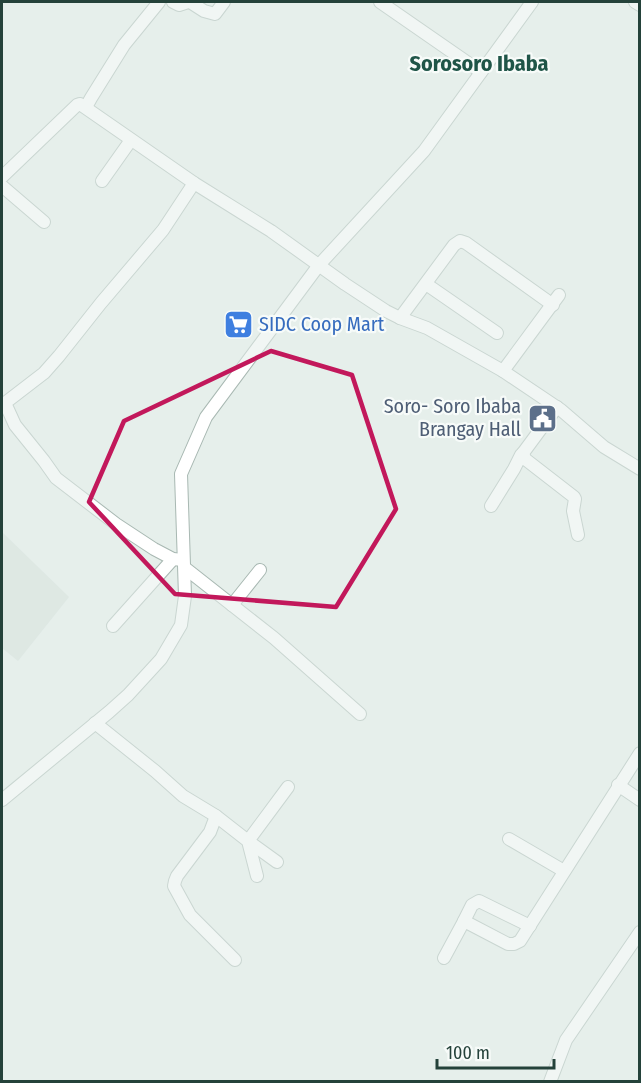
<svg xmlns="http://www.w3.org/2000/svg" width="641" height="1083" font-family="'Fira Sans Condensed',sans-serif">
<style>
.built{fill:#d4dfda}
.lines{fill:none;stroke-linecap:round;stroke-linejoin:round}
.minor-casing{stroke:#a8b8b2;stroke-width:14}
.minor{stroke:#fff;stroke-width:12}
.marked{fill:none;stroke:#c2185b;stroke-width:4.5;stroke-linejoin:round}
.labels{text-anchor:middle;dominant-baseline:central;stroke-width:4.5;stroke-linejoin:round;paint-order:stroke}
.shop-label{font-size:20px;fill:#366cbe;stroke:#f7fbf9;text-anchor:start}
.service-label{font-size:20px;fill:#4e5e75;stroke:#f7fbf9;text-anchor:end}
.quarter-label{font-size:22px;font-weight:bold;fill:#1f5548;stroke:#f7fbf9}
</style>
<rect width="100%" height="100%" fill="#e6efeb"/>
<!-- built -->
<polygon class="built" points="2,532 69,597 18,661 2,648"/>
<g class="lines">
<defs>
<g id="minor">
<polyline points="173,2 179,5 188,2"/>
<polyline points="190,2 204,11 215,14 224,2"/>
<polyline points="380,2 481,72"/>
<polyline points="635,2 640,5"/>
<polyline points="86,107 91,98 124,45 159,2"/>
<polyline points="2,177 77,105 80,104 194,183 271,231 345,284 386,311 400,318 427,328 503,371 561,410 604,447 640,469"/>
<polyline points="102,181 131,140"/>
<polyline points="2,186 44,222"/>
<polyline points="426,284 497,333"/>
<polyline points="400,318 454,245 460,241 466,243 553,305"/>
<polyline points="503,371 559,295"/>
<polyline points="557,407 523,453 525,459 574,497 575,499 573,511 578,535"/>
<polyline points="491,506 514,469 521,455 523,453"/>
<polyline points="183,560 173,559 154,549 116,524 56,478 44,461 15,425 5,403 44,373 59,356 101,303 163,230 194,183"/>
<polyline points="185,568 274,638 360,714"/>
<polyline points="232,605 260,570"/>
<polyline points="113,626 173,559"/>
<polyline points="95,723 155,771 183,796 216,816 248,841 257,876"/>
<polyline points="618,785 640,800"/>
<polyline points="2,800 109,712 128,695 161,659 181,625 185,596 181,474 206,417 319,265 424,151 532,2"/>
<polyline points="216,816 210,832 177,876 175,881 174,886 190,915 235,960"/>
<polyline points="509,839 564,871"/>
<polyline points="277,862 248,841 288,787"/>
<polyline points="464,921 472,905 479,901 530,926"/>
<polyline points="444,958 464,921 508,944 514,944 520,941 640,753"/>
<polyline points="550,1082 566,1040 640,932"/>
</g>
</defs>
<!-- minor casing -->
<use href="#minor" class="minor-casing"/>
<!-- minor -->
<use href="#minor" class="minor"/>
</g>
<!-- marked area -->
<path d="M0 0H641V1083H0ZM271,351L352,375L396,509L336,607L175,594L89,502L124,421Z" fill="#e6efeb" fill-opacity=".55" fill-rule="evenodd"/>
<path class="marked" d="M271,351L352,375L396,509L336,607L175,594L89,502L124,421Z"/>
<!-- icons -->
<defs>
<symbol id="supermarket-square" viewBox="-11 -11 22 22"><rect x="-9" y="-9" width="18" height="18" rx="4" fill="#3f7fe0" stroke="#f7fbf9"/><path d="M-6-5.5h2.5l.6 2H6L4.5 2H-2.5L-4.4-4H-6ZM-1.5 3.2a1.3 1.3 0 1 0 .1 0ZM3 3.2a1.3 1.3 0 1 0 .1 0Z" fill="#fff"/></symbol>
<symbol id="civic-square" viewBox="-11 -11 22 22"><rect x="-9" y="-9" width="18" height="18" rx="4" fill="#5c6f8a" stroke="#f7fbf9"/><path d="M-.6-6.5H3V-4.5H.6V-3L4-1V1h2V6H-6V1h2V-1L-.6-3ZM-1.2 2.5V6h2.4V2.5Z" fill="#fff"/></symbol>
</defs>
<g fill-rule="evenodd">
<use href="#supermarket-square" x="222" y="308" width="33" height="33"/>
<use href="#civic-square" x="526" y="402" width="33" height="33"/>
</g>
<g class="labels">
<!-- shop labels -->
<g class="shop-label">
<text x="259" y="324">SIDC Coop Mart</text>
</g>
<!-- service labels -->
<g class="service-label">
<text x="521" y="406">Soro- Soro Ibaba<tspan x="521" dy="23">Brangay Hall</tspan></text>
</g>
<!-- quarter labels -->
<g class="quarter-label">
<text x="479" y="63">Sorosoro Ibaba</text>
</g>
</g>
<!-- border -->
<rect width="641" height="1083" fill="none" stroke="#24423a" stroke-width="6"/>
<!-- scale -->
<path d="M437 1059v9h117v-9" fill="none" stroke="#24423a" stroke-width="3"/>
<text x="446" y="1059" font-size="18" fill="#24423a" stroke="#f7fbf9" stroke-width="4.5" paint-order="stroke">100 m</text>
</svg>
